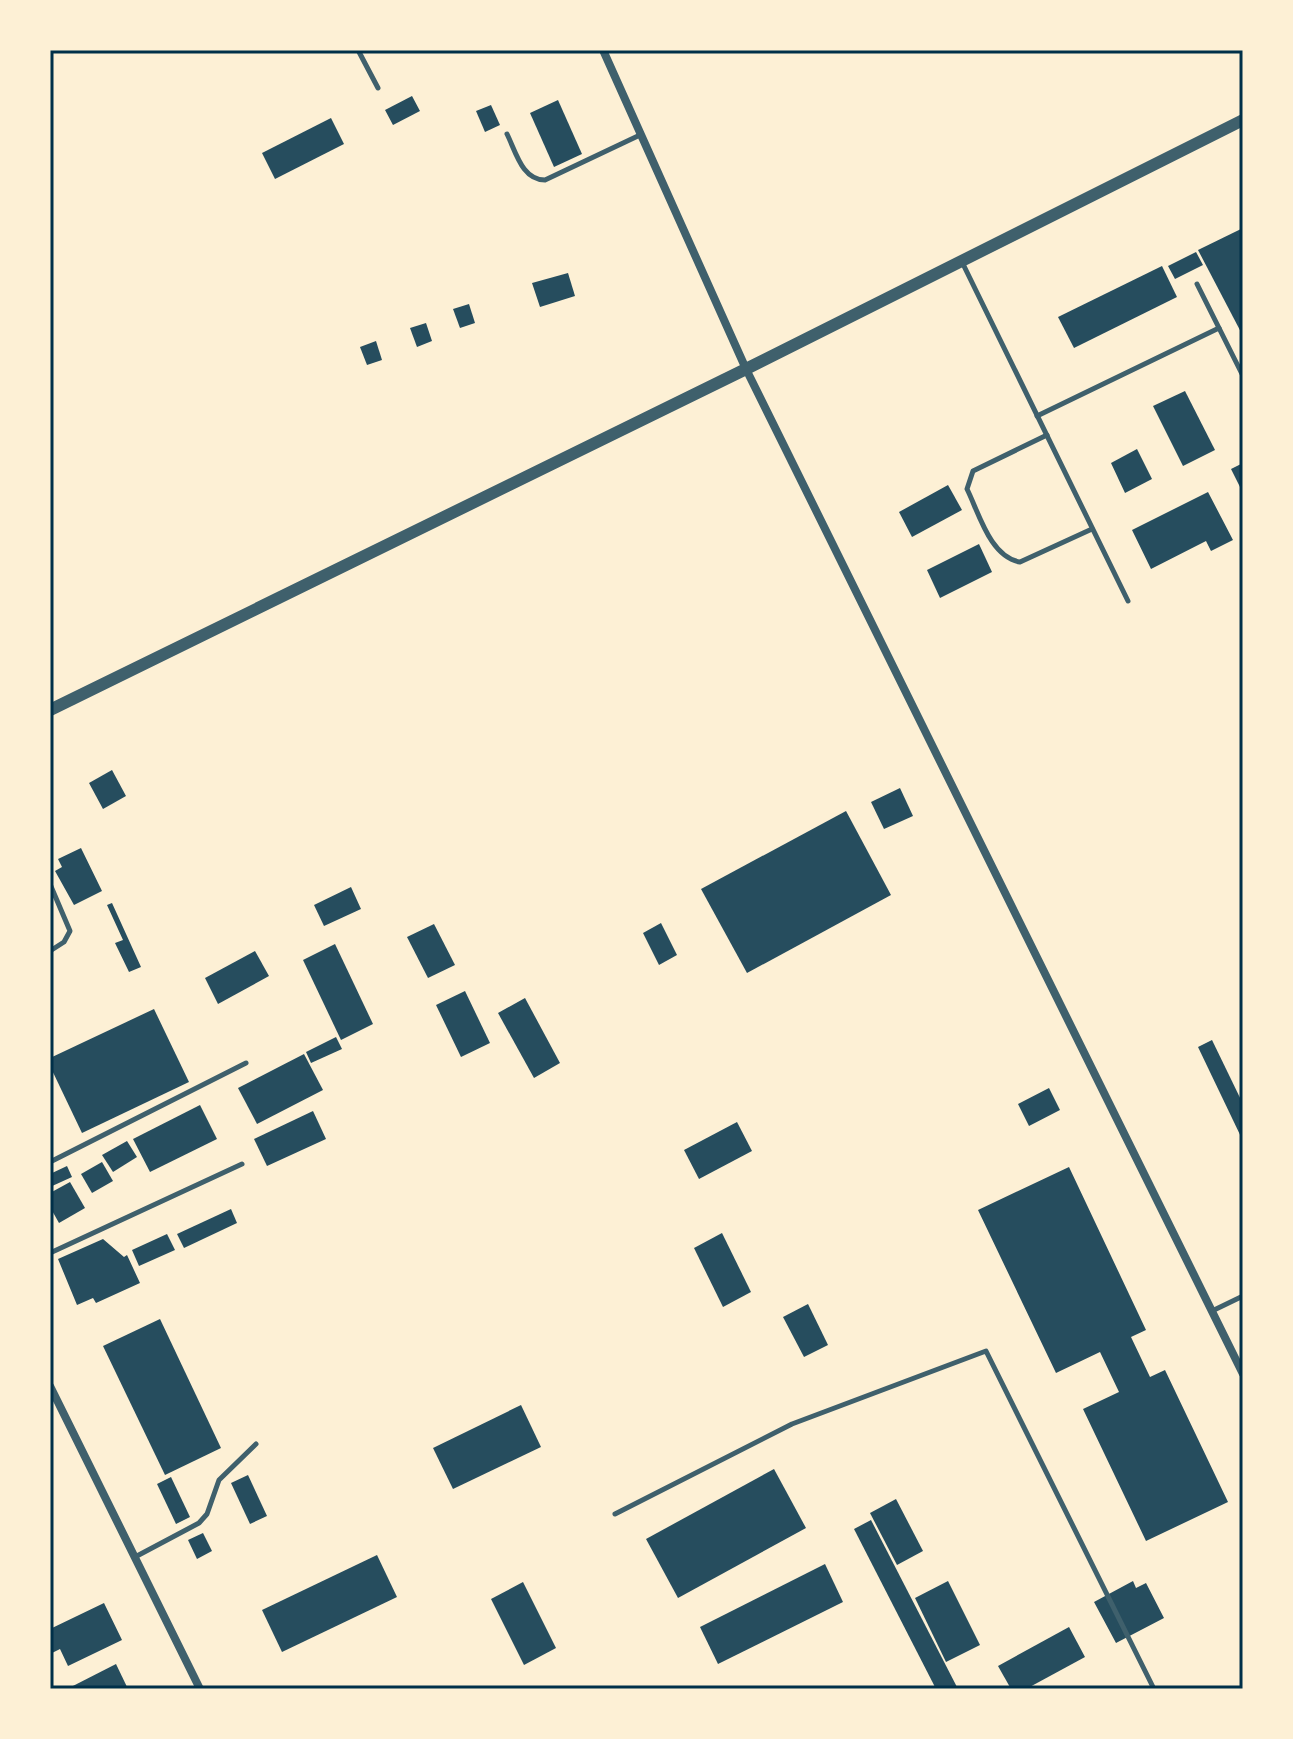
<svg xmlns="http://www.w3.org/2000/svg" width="1293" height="1739" font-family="Mulish,sans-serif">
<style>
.building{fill:#264d5e}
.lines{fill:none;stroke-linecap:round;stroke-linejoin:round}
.service{stroke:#3f606c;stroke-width:5}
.minor{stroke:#3f606c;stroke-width:8}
.tertiary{stroke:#3f606c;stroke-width:12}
.neatline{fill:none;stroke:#003049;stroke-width:3}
</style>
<rect width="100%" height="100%" fill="#fdf0d5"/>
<!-- building -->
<g class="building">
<polygon points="412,96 420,111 393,125 385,110"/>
<polygon points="558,100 582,154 554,167 530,113"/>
<polygon points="491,105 500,125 485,132 476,111"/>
<polygon points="331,118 344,144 275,179 262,153"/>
<polygon points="1243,228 1243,336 1198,250"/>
<polygon points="1196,252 1203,265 1175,279 1168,266"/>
<polygon points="1162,266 1177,297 1074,348 1058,317"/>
<polygon points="568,273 575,296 540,307 532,283"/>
<polygon points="469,304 475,323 460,328 453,309"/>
<polygon points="426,323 432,341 417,347 410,328"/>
<polygon points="376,341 382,360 367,365 360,347"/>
<polygon points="1185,391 1215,450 1183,466 1153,406"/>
<polygon points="1137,449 1152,479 1125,493 1111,463"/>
<polygon points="1243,463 1243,493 1231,469"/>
<polygon points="948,485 962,510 912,537 899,512"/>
<polygon points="1208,492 1233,540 1211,551 1206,541 1151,569 1132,530"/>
<polygon points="979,544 992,572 940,598 927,570"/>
<polygon points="112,770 126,796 103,809 89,783"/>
<polygon points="900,788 913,816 884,829 871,802"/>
<polygon points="846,811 891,895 747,973 701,889"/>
<polygon points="81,848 102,891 74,905 55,871 62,867 58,859"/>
<polygon points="351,887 361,909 324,926 314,905"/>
<polygon points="112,903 141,967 129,972 115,943 123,940 107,905"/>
<polygon points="661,923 677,955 659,965 643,933"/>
<polygon points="434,924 455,965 428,978 407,937"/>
<polygon points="335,944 373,1024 341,1040 303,960"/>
<polygon points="255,951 269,976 218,1004 205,978"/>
<polygon points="465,991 490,1043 461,1057 436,1005"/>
<polygon points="525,998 560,1063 534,1078 498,1013"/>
<polygon points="154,1009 189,1082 82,1133 50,1066 50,1058"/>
<polygon points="336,1037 342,1049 311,1063 306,1052"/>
<polygon points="1212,1040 1243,1104 1243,1141 1198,1047"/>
<polygon points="304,1054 323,1090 257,1124 238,1088"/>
<polygon points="1049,1088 1060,1110 1029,1126 1018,1104"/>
<polygon points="200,1105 217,1139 150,1172 133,1139"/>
<polygon points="313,1111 326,1139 267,1166 254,1139"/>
<polygon points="737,1122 752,1151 699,1179 684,1150"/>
<polygon points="127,1141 137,1157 113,1172 102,1155"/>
<polygon points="102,1162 113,1181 92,1193 81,1174"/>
<polygon points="67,1166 72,1177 50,1187 50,1174"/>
<polygon points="1069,1167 1146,1330 1131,1337 1150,1377 1165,1370 1228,1502 1146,1541 1083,1409 1119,1392 1100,1352 1056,1373 978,1210"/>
<polygon points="70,1182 85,1208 59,1223 50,1207 50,1193"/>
<polygon points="231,1209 237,1223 184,1248 177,1234"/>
<polygon points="722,1233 751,1292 723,1307 694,1248"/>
<polygon points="167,1234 175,1250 139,1266 132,1250"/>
<polygon points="103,1239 124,1257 127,1255 140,1283 96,1303 93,1298 77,1305 58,1259"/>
<polygon points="808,1304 828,1345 804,1357 783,1317"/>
<polygon points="160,1319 221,1448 165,1475 103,1346"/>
<polygon points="521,1405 541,1447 453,1489 433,1448"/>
<polygon points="774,1469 806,1528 678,1598 646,1539"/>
<polygon points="248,1475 267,1516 250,1524 231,1483"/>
<polygon points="171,1477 190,1517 176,1524 157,1484"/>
<polygon points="896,1499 923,1551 897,1565 870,1513"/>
<polygon points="871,1520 958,1689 936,1689 854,1529"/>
<polygon points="203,1533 212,1551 197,1559 188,1540"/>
<polygon points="377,1555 397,1597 282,1652 262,1610"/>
<polygon points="825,1564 843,1602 718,1664 700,1627"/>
<polygon points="948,1581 980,1645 946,1662 915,1598"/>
<polygon points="1133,1581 1136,1588 1146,1583 1164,1618 1116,1643 1094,1602"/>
<polygon points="523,1582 556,1648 524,1665 491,1599"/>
<polygon points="104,1603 122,1640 68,1666 60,1649 50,1654 50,1629"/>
<polygon points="1069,1627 1085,1657 1026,1689 1011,1689 998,1666"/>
<polygon points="116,1664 128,1689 67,1689"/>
</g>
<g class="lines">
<!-- service -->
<g class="service">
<polyline points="358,50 378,88"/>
<path d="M507,134C516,152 522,180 545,180L640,135"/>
<polyline points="962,262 1128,601"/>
<polyline points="1197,284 1243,376"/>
<polyline points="1037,416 1219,328"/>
<path d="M1047,435L973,471L967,489C979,513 990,557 1020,562L1092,529"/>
<polyline points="50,884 70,931 64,942 50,951"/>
<polyline points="50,1162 246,1063"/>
<polyline points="50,1253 242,1164"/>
<polyline points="1212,1311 1243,1296"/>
<polyline points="615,1514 792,1424 986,1351 1154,1689"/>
<polyline points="135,1557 199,1523 207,1514 219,1480 256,1444"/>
</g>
<!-- minor -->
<g class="minor">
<polyline points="603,50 746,369 1243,1374"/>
<polyline points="50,1386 200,1689"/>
</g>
<!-- tertiary -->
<polyline class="tertiary" points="50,710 746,369 1243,120"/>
</g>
<!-- border -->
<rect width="1293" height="1739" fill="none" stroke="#fdf0d5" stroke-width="104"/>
<rect x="52" y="52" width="1189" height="1635" class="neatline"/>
</svg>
